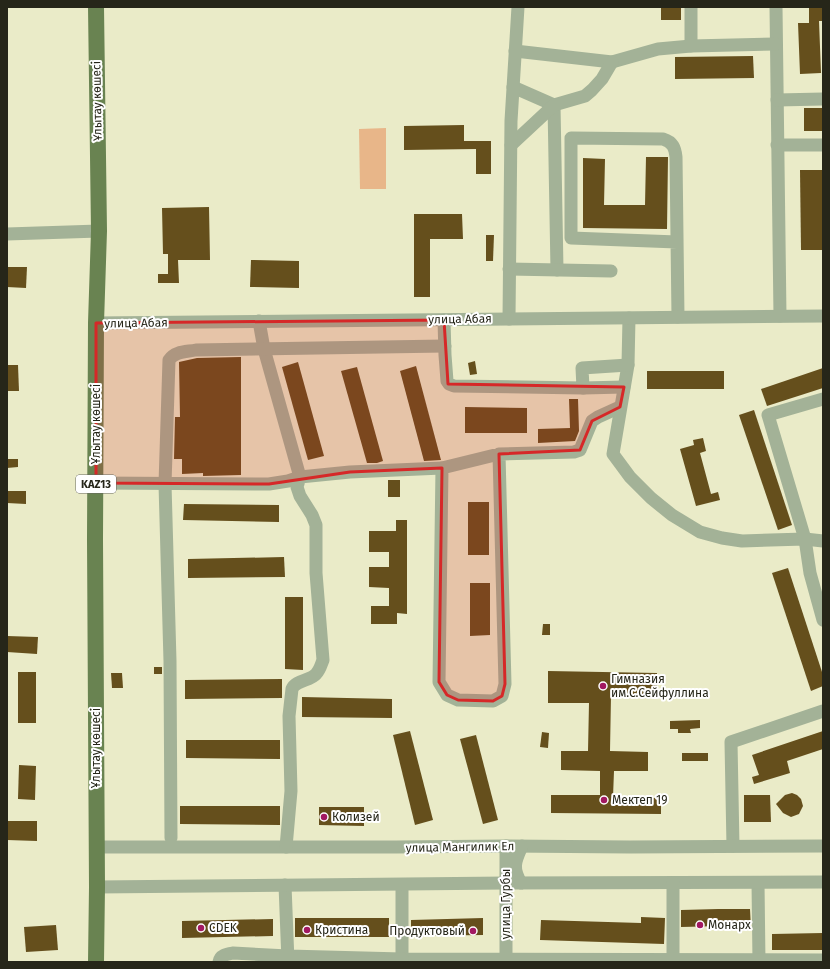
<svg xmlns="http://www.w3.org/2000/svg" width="830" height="969" font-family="'Fira Sans',sans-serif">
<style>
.green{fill:#e8b689}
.building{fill:#654f1c}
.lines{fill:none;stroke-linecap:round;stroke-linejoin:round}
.minor{stroke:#a3b297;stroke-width:13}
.major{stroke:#698351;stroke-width:16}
.marked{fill:#d62828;fill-opacity:0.2;stroke:#d62828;stroke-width:3;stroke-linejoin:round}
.poi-dot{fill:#a21861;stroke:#fff;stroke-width:1.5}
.labels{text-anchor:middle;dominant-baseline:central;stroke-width:4;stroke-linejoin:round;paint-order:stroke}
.shield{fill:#fff;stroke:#67675e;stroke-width:1}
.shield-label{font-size:11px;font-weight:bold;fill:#262619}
.street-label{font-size:12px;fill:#262619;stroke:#fff}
.poi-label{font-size:12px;fill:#262619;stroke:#fff;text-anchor:start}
</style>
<rect width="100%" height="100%" fill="#eaebc8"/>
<!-- green -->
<polygon class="green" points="386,128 386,189 360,189 359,129"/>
<!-- building -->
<g class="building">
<rect x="661" y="7" width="20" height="13"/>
<polygon points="809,7 823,7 823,21 819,21 821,73 800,74 798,23 809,23"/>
<polygon points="753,56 754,78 675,79 675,57"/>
<rect x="804" y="108" width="19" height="23"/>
<polygon points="464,125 464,141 491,141 491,174 476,174 476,149 404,150 404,126"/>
<polygon points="646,157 668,157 667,229 583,228 583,158 605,159 604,205 645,205"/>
<polygon points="800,170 822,170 822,250 801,250"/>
<polygon points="209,207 210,260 178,260 179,283 158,283 158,274 168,274 168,254 163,254 162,208"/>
<polygon points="414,214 462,214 463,239 430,239 430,297 414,297"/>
<polygon points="486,235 494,235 493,261 486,261"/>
<polygon points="251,260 299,261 299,288 250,287"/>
<polygon points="7,267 27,267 26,288 7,287"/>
<polygon points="241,357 241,475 203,476 203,473 182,474 182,459 174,459 175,417 180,417 179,362 197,358"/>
<polygon points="475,361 477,374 470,375 468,363"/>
<polygon points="298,362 324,456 308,460 282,367"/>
<polygon points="7,365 18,365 19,391 7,391"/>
<polygon points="416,366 441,460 424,461 400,371"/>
<polygon points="357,367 383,461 377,463 367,463 341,371"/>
<polygon points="823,368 823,388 767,406 761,389"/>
<rect x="647" y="371" width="77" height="18"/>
<polygon points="569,399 578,399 579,431 575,441 538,443 538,429 570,428"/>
<polygon points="465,407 527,408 527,433 465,433"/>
<polygon points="754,410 792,525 778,530 739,415"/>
<polygon points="703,438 706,451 700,453 711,494 718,492 720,500 696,506 680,449 694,445 693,440"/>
<polygon points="7,459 18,459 18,467 7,468"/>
<rect x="388" y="480" width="12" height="17"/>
<polygon points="7,491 26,491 26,504 7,503"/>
<rect x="468" y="502" width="21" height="53"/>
<polygon points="184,504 279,505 279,522 183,520"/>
<polygon points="396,520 407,520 407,614 397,613 397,624 371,624 371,606 389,606 389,588 369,587 369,567 389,567 389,552 369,552 369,531 396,531"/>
<polygon points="284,557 285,577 188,578 188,559"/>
<polygon points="788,568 823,675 823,686 811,691 772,573"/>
<polygon points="470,583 490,583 490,635 470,636"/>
<polygon points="285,597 303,597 303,670 285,669"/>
<polygon points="543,624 550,624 550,635 542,635"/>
<polygon points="7,636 38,637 37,654 7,652"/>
<rect x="154" y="667" width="8" height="7"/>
<polygon points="548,671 657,673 657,695 611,695 610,751 648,752 648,771 614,771 613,797 661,798 661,814 551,813 551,795 600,795 600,771 561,770 561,751 588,751 589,703 548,703"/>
<rect x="18" y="672" width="18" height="51"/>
<polygon points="111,673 122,673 123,688 112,688"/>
<polygon points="282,679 282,698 185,699 185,680"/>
<polygon points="302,697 392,699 392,718 302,717"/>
<polygon points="700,720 700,728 690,729 691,733 678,733 678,729 670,729 670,721"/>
<polygon points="410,731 433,820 415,825 393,735"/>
<polygon points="823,731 823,749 787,761 790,773 754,784 752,777 759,775 752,755"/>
<polygon points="542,732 549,733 548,748 540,747"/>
<polygon points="476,735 498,820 483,824 460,739"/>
<polygon points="186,740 280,740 280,759 186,758"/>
<rect x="682" y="753" width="26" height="8"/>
<polygon points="19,765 36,766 35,800 18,799"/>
<polygon points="792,793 797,795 801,799 803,806 799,814 791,817 783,813 776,804 785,795"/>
<polygon points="744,795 770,795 771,822 744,822"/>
<polygon points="180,806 280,806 280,825 180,824"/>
<polygon points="319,807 364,807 364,826 319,825"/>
<polygon points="7,821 37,821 37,841 7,840"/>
<polygon points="718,909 750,909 751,929 723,929 723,926 681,927 681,910"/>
<polygon points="641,917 665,918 664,944 540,940 541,920 641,923"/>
<rect x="295" y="918" width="94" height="19"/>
<polygon points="483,918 483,935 411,936 411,920"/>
<polygon points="273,919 273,936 182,938 182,921"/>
<polygon points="56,925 58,950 26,952 24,927"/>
<polygon points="823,933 823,950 772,950 772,934"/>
</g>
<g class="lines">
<!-- minor -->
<g class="minor">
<polyline points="691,7 691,46"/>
<polyline points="776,7 780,316"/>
<polyline points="515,51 612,62 658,49 691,46 776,44"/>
<polyline points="513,87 554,105"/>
<polyline points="777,100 823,99"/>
<polyline points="554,105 557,270"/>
<polyline points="511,145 554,105 585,96 592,90 602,79 612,62"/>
<polyline points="777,145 823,145"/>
<polyline points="7,234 99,231"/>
<path d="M677,242L571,238V138L663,139C673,142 675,148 676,157L678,317"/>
<polyline points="509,269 611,271"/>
<polyline points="629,318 628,365 613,454 630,477 651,498 672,515 700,532 722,538 742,541 805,539 823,541"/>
<polyline points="509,319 511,121 518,7"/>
<polyline points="444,320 445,355 447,381 449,384 454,386 583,388 582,368 628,365"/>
<polyline points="96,323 823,316"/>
<polyline points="583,388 624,387"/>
<polyline points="823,399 768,415 805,539 810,573 823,620"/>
<polyline points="499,454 505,684 502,696 493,701 458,700 447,695 439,682 442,468 499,454 574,452 580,450 592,421 598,417 620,407"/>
<polyline points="96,483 269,484 288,481 300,477 264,349 259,321"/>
<path d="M171,838L170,661L165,484L169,360C175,351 186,352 196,350L445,346"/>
<polyline points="733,846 731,742 823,711"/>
<polyline points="97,847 396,847 506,846 630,847 823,846"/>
<path d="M286,847L291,791L289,716L292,689C296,680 310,681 316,674C320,670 321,665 323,660L316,573V525L312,515L300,496L297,487L300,477L350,472L442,468"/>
<path d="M521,883C512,867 515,862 522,846"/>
<polyline points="758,883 759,962"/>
<polyline points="285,885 288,962"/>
<polyline points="402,885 402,959 823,960"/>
<polyline points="97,887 506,883 823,882"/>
<polyline points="673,960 673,883"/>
<path d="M219,962C220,955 227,954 233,953L288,956L402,959"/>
<polyline points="506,962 506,846"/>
</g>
<!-- major -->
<polyline class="major" points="96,962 97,887 95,540 96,323 99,231 96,7"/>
</g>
<!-- marked area -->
<path class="marked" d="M444,320L448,384L624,387L620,407L592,421L580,450L499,454L505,684L502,696L493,701L458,700L447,695L439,682L442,468L350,472L269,484L96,483V323Z"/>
<!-- markers -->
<g class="poi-dot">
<circle cx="603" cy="686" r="4"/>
<circle cx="604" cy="800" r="4"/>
<circle cx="324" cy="817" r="4"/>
<circle cx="700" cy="925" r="4"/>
<circle cx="201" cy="928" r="4"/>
<circle cx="307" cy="930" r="4"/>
<circle cx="473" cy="931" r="4"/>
</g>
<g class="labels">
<!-- shield labels -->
<rect class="shield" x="76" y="475" width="40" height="18" rx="3"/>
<g class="shield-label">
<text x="96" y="484">KAZ13</text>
</g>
<!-- street labels -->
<g class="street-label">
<text transform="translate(97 101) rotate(-91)">Ұлытау көшесі</text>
<text transform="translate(460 319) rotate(-1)">улица Абая</text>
<text transform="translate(136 323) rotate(-1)">улица Абая</text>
<text transform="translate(96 424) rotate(-90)">Ұлытау көшесі</text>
<text transform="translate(96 748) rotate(-90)">Ұлытау көшесі</text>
<text transform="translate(460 847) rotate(-1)">улица Мангилик Ел</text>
<text transform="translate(506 904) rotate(-90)">улица Гурбы</text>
</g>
<!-- poi labels -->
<g class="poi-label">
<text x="611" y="679">Гимназия<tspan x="611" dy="14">им.С.Сейфуллина</tspan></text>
<text x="612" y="800">Мектеп 19</text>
<text x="332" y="817">Колизей</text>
<text x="708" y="925">Монарх</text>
<text x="209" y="928">CDEK</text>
<text x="315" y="930">Кристина</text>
<text x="465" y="931" text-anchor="end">Продуктовый</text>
</g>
</g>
<!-- border -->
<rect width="830" height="969" fill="none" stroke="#262619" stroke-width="16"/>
</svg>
